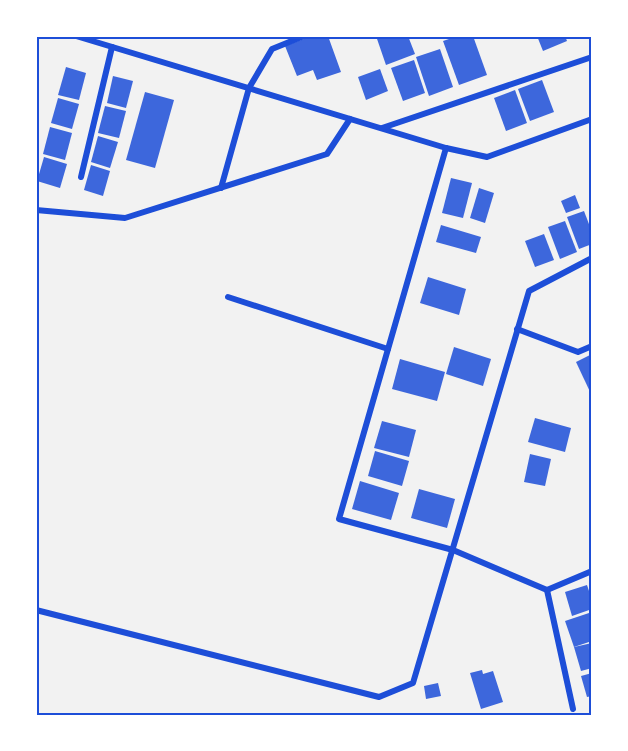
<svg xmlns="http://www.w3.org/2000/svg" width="628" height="751" font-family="'DM Sans',sans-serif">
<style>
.building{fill:#3d67dc}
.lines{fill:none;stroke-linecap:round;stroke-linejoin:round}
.minor{stroke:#1d4ed8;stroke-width:6}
.neatline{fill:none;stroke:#1d4ed8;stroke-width:2}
</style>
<rect width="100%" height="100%" fill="#f2f2f2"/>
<!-- building -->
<g class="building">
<polygon points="312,36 328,36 341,72 317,80 313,70 297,76 285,46"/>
<polygon points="376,36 408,36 415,54 386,65"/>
<polygon points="458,36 473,36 487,75 459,85 443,41"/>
<polygon points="537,36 565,36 567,41 543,51"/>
<polygon points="440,49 453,87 429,96 416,57"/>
<polygon points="414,60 425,93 403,101 391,68"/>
<polygon points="66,67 86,73 79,100 58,95"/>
<polygon points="380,69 388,91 366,100 358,77"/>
<polygon points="113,76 133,81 126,108 107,103"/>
<polygon points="542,80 554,112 530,121 518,89"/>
<polygon points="515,90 527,123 506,131 494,98"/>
<polygon points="145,92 174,100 155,168 126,160"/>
<polygon points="58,98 79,104 72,129 51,123"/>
<polygon points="105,106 126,111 119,138 98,133"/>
<polygon points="50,127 72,133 65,160 43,154"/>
<polygon points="98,136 118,142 110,168 91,162"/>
<polygon points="44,157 67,164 60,188 37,181"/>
<polygon points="91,165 110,171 103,196 84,190"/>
<polygon points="451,178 472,183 463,218 442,213"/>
<polygon points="479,188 494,193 485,223 470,218"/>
<polygon points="575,195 580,208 566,213 561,201"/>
<polygon points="584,211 592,232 592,244 579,249 567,217"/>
<polygon points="565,221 577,252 560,259 548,227"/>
<polygon points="441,225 481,237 476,253 436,242"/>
<polygon points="544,234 554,260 535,267 525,241"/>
<polygon points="428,277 466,289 459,315 420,303"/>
<polygon points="454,347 491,359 483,386 446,374"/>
<polygon points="592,354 592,396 576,362"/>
<polygon points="400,359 445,372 437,401 392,389"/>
<polygon points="535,418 571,428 565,452 528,442"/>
<polygon points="382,421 416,430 409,457 374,448"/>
<polygon points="375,451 409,461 402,486 368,476"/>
<polygon points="530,454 551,459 545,486 524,482"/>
<polygon points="360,481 399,493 391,520 352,509"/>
<polygon points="419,489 455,499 447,528 411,518"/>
<polygon points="587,585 592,600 592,609 572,616 565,592"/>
<polygon points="592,612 592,641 574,647 565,621"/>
<polygon points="592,643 592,668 581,671 574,647"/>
<polygon points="482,670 483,674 493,671 503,702 481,709 470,673"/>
<polygon points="592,673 592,696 587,697 581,676"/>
<polygon points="438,683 441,696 426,699 424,686"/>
</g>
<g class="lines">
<!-- minor -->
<g class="minor">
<polyline points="76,36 446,148 487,157 592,119"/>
<polyline points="382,128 592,57"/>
<polyline points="446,148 339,519 453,550 547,590 592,571"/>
<polyline points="81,177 112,47"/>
<polyline points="221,188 249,88 272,49 304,36"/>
<polyline points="36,210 125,218 327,154 350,119"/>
<polyline points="228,297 388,349"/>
<polyline points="517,329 578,352 592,346"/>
<polyline points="547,590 573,709"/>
<polyline points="36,610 379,697 413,683 529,291 592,258"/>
</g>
</g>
<!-- border -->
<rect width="628" height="751" fill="none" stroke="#ffffff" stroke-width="75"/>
<rect x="38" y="38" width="552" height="676" class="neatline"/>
</svg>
